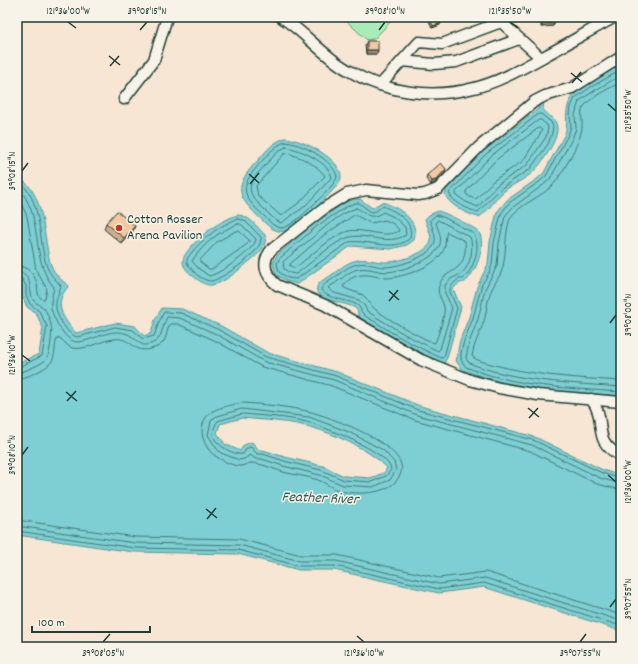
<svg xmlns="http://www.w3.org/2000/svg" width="638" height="664" font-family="Dekko,sans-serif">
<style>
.green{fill:#a8edb8;stroke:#649576}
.water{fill:#7dcfd3;stroke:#579593;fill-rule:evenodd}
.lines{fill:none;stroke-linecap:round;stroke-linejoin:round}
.shore{stroke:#457774;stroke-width:1}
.minor-casing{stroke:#1f3d34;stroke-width:13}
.minor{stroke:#f7f3e8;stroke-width:10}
.wall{fill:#d2ac8c;stroke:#1f3d34}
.shaded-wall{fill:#ab8c72;stroke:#1f3d34}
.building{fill:#f4c8a3;stroke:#1f3d34}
.ticks{fill:none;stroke:#1f3d34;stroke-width:1.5}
.poi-dot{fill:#c8321e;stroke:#f7f3e8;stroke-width:1.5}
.labels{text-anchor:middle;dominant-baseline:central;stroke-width:3;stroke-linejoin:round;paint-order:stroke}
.poi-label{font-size:14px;fill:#1f3d34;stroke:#f7f3e8;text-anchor:start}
.water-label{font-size:15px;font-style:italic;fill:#325a54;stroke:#f7f3e8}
.neatline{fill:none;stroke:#1f3d34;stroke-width:1.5}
.ticks-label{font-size:10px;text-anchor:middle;fill:#1f3d34}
</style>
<rect width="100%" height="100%" fill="#f6e6d3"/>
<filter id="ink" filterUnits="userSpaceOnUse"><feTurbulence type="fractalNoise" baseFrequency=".025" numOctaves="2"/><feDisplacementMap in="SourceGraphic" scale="8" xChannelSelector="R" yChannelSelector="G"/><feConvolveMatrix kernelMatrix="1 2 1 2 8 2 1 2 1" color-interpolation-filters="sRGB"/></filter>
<g filter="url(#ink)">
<!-- green -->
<polygon class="green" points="342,17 395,17 374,39 367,40"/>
<!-- water -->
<g class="water">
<path d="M621,65V396L538,390L510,385L465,371L462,369L456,361L460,340L469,317L477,287L488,264L490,242L497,212L507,200L537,179L543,174L565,134C568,124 565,116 568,106C572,88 605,73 621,65Z"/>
<path d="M543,101L544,102L543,109C547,116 557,118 557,128C558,140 542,163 534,171C525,180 512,184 503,192C494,200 489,211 479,217C470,216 447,204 445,194L446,190L482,152L532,114L538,109L540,103Z"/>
<path d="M285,138C301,139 343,159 341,178C340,183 336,187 332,191C322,202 298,228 284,231C276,233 268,226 263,221C235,195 233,187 259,159C268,149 272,143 285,138Z"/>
<path d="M17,177C41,188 43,224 47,247C48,253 49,260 51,265C55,275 61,280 69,286C52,303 63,319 76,333L115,323L135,326L144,336L151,333L155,320L162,308L182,309L221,326L268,353L337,372L420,406L535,437L603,470L621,476V631L484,587L439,593L334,570H299L238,554L134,552L17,535V364L39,354L43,328L36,313L27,307L22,296V287L17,278ZM242,418C263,420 286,421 306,426C331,432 371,450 387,468L384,473L370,478L344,476L323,466L285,457L263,450H259L252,442L244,445L240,451L225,444L217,433L220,424Z"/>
<path d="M354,199H360L372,208L382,202C398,207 420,220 414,240L407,245L391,249L351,246L297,284L287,281L276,275L273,263L277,255L315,223L344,203Z"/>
<path d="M438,211C444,212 476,228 479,232C486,245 477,269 468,279C465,283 464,282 460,283C458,284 455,287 453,289L461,307L447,358L444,363H441C413,348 385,334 358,316C358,314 358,312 357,310C352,302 320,303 317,291C315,285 322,280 327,278C337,272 345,262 358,260C368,258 378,263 388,262C399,262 431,252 431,240C431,233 427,226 425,219L429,215Z"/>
<path d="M237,215C248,214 258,228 265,235C268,246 258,254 251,260C241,268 225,283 212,285C205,286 198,280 193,276C189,273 183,267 183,262C183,256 187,252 190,248C203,233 218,222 237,215Z"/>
</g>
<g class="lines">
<!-- shore -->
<g class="shore">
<path d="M621,70L591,87L575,98L571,107L570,115L571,127L568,135L546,176L539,182L509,203L501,214L494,243L492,265L489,273L482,284L473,318L464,341L461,353V360L466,367C516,387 568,388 621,392"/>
<path d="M621,75L594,91L579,101L575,115L576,128L573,137L550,179L542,186L513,207L505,216L499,243L497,266L485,289L478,319L469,343L466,358L468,362L474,365C521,382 571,383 621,387"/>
<path d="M621,82C610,88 593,96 585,105C579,111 583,121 582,128C580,143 562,174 553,185C543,196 515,207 510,219C504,235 507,254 502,270C500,277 495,282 492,289C487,299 487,311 484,321C480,333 474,344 472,356C476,361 485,362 491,364C534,376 577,378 621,381"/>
<path d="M539,114H541L551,122L553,127L552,133L548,144L530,169L500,189L478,212C471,211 451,201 449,193L485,155Z"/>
<polygon points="539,120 541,120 547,125 548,129 546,137 527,165 497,185 478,207 466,202 456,195 456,192 492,155"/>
<polygon points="539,128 542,130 540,134 523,161 493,181 476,199 470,197 466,194 466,191 496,160"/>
<path d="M285,142C301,143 334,160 337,177C334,186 320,198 313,205C307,211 290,228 281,228C275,228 268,220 264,216C239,193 240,186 262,161C270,153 274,146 285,142Z"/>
<path d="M286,147C300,149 328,162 332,177L304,207L281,223C274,220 269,214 264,209C242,189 249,183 267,163C273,157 278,150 286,147Z"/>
<path d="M287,153C300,157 317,164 325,176L300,202L281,216L258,196L256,186L283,155Z"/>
<path d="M17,181C43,195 38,243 47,267C50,275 56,280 61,286C59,292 55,301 56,308C57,317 68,336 78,337L115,327L133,330L143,339L154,336L159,322L164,312L181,313L219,330L266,357L336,376L418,410L533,440L602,473L621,479"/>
<path d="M17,187C45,213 29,260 54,287C53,293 50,302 51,308C53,318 66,343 78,342C91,341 104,332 116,332C120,332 128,333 131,336C140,342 141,349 155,342C162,338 163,324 167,317L180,318L216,334L265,362L334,380L417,415L532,445L600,478L621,484"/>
<path d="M17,195L27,216L36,270L47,289L45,299L43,300L39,296C37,292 38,288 37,284C35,274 27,266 17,266"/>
<path d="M355,203H359L371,212L376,211L383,206C396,212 414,220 410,238C395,253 367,239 349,242L296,279L288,278L279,272L277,263L280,258L317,226L346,207Z"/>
<path d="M356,208C368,212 368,222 383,212L394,217L405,227L406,235C386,246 369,233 350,237C335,240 309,265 296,274L290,273L284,269L283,262C290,255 299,249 307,242C322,230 337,215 356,208Z"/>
<path d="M355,215L370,223L376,222L385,220C390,222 397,225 399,231C384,239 365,228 349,231C334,234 308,258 295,268L290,266V264L324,235Z"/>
<path d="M436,215L443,217L473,233C482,244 474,268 465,277C461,281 463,278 459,279C455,281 452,285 450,288V292L457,308L444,357L441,358C418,347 396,336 374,321C370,319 366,317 363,314C360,311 361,307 357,305C347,299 325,299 321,289C324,283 329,282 334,278C342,272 348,266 358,264C367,262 376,267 385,267C398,267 433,256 435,242C436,235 432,227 430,221Z"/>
<path d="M237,219L244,220L261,237C264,252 224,277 212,281C205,281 200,277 195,273C193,270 188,266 187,263C186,259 190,255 192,252C205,237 219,226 237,219Z"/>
<path d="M438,220L470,237C474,247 471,265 462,273C456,278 450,276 445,286V293L452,308L440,349L438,351L404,334L376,317L367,311L364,305L359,300L334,293L328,288C331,285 335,284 338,281C345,276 351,270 359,269C369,267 378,272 387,272C402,271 436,260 440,244C442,237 438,230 436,223Z"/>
<path d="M238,224H241L256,239C255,250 220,274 209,276L198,268L192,261C203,244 219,231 238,224Z"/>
<polygon points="236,231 239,231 249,240 249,242 246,245 212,269 209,269 200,262 200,260 217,242"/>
<path d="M447,232L465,241C466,249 465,261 458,267C452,273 444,274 440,283C435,293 442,298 444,307C446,313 438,336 435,343C428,342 378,314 373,307C369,303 368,299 363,295C357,292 349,291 343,287C345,281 355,275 362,275C371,274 379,278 387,278C404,277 433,267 442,253C447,246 444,238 447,232Z"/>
<path d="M17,272C35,273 27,292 34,301C36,304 41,305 44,308C47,312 50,320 51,325C53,330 50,354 47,358C44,364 23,372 17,373"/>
<polyline points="17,277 22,279 26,286 26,295 30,304 39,311 47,326 42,356 17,368"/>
<path d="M17,379C26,378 50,368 53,359C56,352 54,343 58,337C63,339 66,346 72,348C84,351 102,340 114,339C133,336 132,356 154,348C158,347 161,345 164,341C167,336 167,329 170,324H178L214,340L262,367L332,386L415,420L530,451L597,484L621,490"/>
<path d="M242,403C261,404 292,407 311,412C330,417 414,447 400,475C391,495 359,495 340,491C333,489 326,483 318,480C307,476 294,475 283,472C276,470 270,467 263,465C260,465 254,463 251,463C248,463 244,466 240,466C233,466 223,461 217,457C202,448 196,425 210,413C215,408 235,404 242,403Z"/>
<polygon points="242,409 309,417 349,432 383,450 394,462 396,470 390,480 373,487 343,485 320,475 283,466 262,459 256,459 250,455 244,459 239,460 221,453 217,449 208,435 211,421 215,417"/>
<path d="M243,414C264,416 287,417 307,422C323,426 391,453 391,470L386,476L371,482L344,480L321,470L284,461L263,454H257L251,447L247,448L243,454C234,456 212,443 213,433C213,429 216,423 218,421Z"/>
<polyline points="17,520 135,537 239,539 301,555 337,555 439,578 486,572 621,615"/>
<polyline points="17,526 135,543 239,545 300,561 336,561 439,584 485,578 621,621"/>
<polyline points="17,531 135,548 238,550 299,566 335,566 439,589 484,583 621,626"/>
</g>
<defs>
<g id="minor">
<path d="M281,17C305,32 323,56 348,70C385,93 432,99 474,88C499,82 521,69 543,57C567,44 591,30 615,17"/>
<path d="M621,57L572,88L545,96L535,101L479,147L438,189L425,194L418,195L366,190L347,194L326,207L271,250C261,263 265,275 277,285L325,305L421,360L470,380L499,388L538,395L621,402"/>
<polyline points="402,61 434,64 456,62 519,39"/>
<polyline points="380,85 419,42 442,44 501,22 541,58"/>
<polyline points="124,99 154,60 167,17"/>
<path d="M591,399C609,422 589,439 621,456"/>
</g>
</defs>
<!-- minor casing -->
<use href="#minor" class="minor-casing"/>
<!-- minor -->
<use href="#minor" class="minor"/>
</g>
<!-- wall -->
<g class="wall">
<polygon points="541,17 554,17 554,23 553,26 541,27"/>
<polygon points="430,19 440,25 432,28 429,21"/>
<polygon points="367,41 377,54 366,54 365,45"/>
<polygon points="445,173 434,183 431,185 426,179 427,175"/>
<polygon points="106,223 133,231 122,244 104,229"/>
</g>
<!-- shaded-wall -->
<g class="shaded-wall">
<polygon points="441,23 440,25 432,28 433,26"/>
<polygon points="543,23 554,23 553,26 541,27"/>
<polygon points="367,50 378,50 377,54 366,54"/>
<polygon points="446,169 445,173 434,183 431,185 432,181"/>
<polygon points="135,226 133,231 122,244 124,238"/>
</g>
<!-- building -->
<g class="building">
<polygon points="435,17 438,17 441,23 433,26 430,19"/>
<rect x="543" y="17" width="11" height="6"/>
<rect x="367" y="41" width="11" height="9"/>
<polygon points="441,163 446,169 436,180 432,181 427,175"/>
<polygon points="117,211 135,226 124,238 106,223"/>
</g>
</g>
<!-- ticks -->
<path class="ticks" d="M68,22L76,28M510,22L518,28M140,30L147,22M379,30L385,22M109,56L120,65M110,66L119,56M571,73L582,82M572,83L581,72M608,104L616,111M22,171L28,163M249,174L259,183M250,184L259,173M389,291L399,300M389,301L398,290M610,323L616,315M22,355L30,361M66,392L77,401M67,401L76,391M528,408L539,417M529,418L538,408M22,455L28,447M608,475L616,482M206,509L217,518M207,519L216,508M610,607L616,599M357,636L364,642M103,642L110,634M580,642L586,634"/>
<!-- markers -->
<circle class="poi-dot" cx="119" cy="228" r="4"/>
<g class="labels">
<!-- poi labels -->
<g class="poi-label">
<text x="127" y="220">Cotton Rosser<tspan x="127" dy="16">Arena Pavilion</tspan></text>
</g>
<!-- water labels -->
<g class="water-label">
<text transform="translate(320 499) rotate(2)">Feather River</text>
</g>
</g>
<!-- margin -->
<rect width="638" height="664" fill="none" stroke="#f7f3e8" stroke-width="44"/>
<!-- scale -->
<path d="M32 626v6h118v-6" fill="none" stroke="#1f3d34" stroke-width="2"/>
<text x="38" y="626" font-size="12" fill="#1f3d34" stroke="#f7f3e8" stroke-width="3" paint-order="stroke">100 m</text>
<rect x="22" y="22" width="594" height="620" class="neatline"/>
<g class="ticks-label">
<text x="68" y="14">121°36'00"W</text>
<text x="147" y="14">39°08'15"N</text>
<text x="385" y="14">39°08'10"N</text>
<text x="510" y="14">121°35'50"W</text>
<text transform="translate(627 111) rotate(-90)" y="4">121°35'50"W</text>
<text transform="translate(11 171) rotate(-90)" y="4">39°08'15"N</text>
<text transform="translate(627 315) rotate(-90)" y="4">39°08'00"N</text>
<text transform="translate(11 355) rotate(-90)" y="4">121°36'10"W</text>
<text transform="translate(11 455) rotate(-90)" y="4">39°08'10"N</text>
<text transform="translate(627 482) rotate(-90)" y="4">121°36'00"W</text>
<text transform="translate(627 599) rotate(-90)" y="4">39°07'55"N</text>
<text x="103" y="656">39°08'05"N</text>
<text x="364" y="656">121°36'10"W</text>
<text x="580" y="656">39°07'55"N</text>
</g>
</svg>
